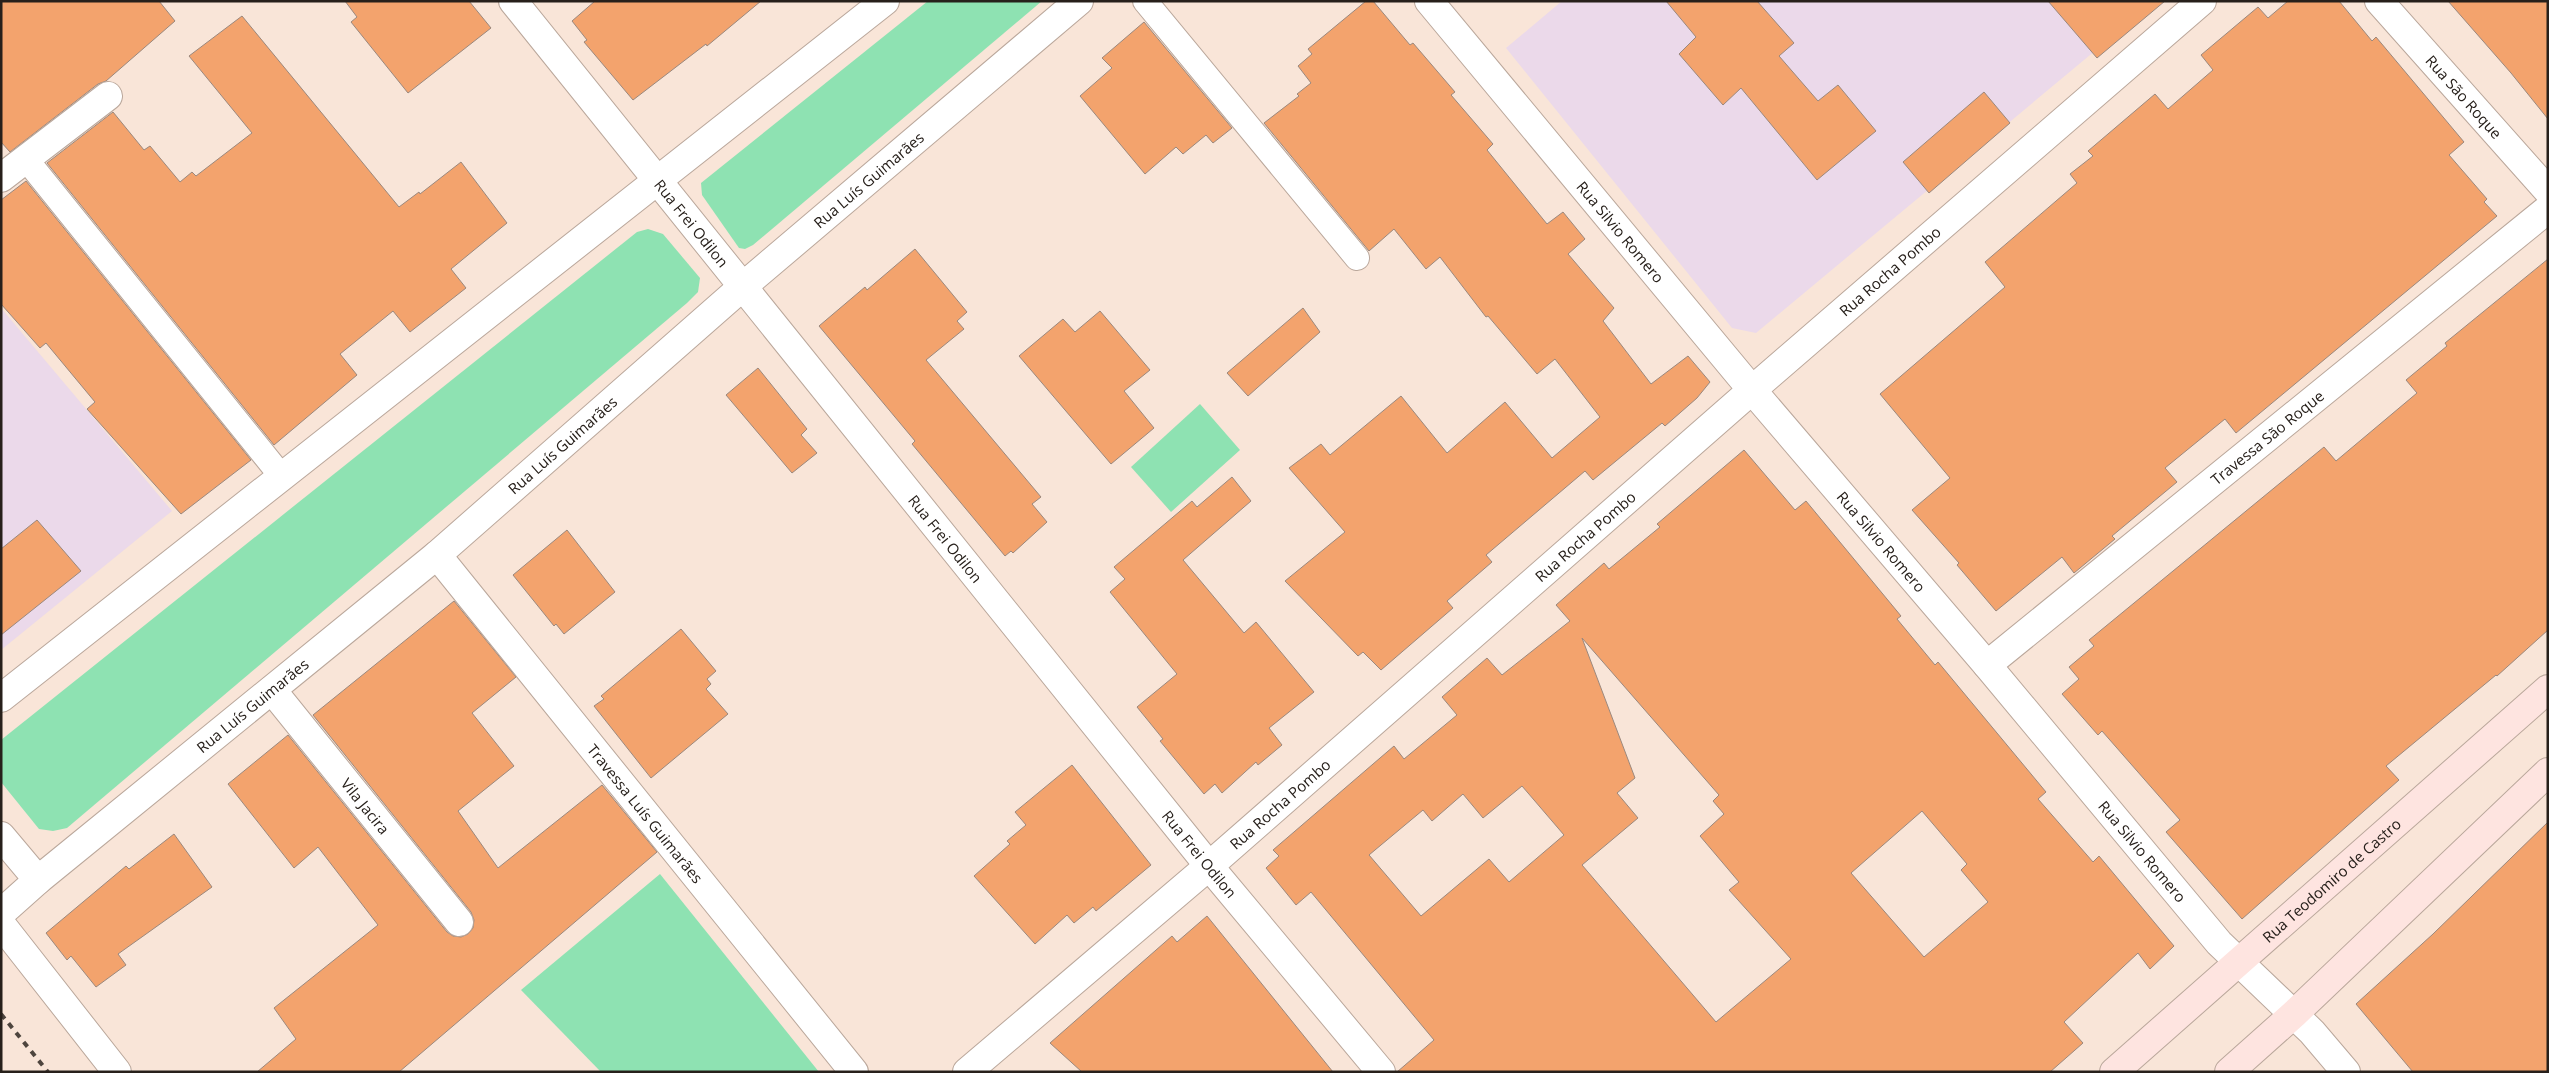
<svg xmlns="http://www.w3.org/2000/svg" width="2549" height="1073" font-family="'Open Sans',sans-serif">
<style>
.education{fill:#ebd9ea}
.green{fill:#8ee2b2}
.building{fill:#f3a36d;stroke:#9b887d;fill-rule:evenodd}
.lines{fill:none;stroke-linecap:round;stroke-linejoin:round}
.lane-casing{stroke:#baa79b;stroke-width:26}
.street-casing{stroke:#baa79b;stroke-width:30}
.secondary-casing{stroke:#baa79b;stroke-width:30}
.lane{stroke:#fff;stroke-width:24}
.street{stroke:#fff;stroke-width:28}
.secondary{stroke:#fee4e0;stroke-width:28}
.rail{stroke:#4e453e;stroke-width:4;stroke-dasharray:6 6;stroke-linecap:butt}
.labels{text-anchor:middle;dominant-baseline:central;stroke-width:4;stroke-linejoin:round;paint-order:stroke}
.street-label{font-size:15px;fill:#27201b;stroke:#f9e5d8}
</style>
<rect width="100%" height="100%" fill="#f9e5d8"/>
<!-- education -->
<g class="education">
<polygon points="1562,1 2155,1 1756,333 1732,328 1506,48"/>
<polygon points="1,308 172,511 1,650"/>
</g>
<!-- green -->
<g class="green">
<polygon points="928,1 1042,1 753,245 745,249 739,248 702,195 701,183"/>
<polygon points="648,229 663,234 700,278 698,292 687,303 67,828 53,831 39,829 1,782 1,740 637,232"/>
<polygon points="1200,404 1240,450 1171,512 1131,467"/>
<polygon points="660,874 819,1072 601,1072 521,990"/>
</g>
<!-- building -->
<g class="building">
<polygon points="1,1 159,1 175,21 106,81 98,84 10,152 1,142"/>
<polygon points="345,1 469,1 491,28 408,93 351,22 357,17"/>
<polygon points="595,1 761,1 707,46 706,44 633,100 584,42 587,40 572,21"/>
<polygon points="1366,1 1373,1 1410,45 1413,43 1455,92 1451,95 1493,144 1487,150 1547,224 1563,212 1585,239 1568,254 1614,308 1603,321 1651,384 1688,356 1710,382 1697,398 1665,426 1662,423 1593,480 1585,471 1486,555 1492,562 1447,601 1453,608 1381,670 1363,652 1358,656 1285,581 1345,532 1289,468 1321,444 1330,455 1401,396 1447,453 1505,402 1552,458 1600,417 1555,359 1537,374 1488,316 1486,317 1440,257 1426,269 1394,229 1369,251 1264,123 1299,96 1297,94 1311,83 1298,66 1312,54 1308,49"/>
<polygon points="1666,1 1757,1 1794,43 1779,56 1818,101 1838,85 1876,131 1817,180 1741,88 1723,105 1679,54 1696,37"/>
<polygon points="2048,1 2165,1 2097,58"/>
<polygon points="2288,1 2339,1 2372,41 2376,37 2464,142 2449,155 2487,199 2484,202 2497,216 2236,433 2225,419 2165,468 2177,482 2112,536 2115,539 2074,573 2062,557 1996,611 1957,565 1959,563 1912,510 1950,478 1880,394 2005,287 1985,262 2077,183 2070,174 2093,156 2088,151 2155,94 2168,109 2213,70 2201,55 2258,7 2268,18"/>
<polygon points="2448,1 2548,1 2548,119 2511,73"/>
<polygon points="242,16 399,207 419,192 420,194 461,162 507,223 451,269 466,288 410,332 393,311 340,354 357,375 274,445 47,163 113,112 144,150 150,146 180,182 192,172 196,176 252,133 189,56"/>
<polygon points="1144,22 1232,128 1213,143 1206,135 1183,154 1176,147 1145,174 1080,96 1112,68 1102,58"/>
<polygon points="1984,92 2010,123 1929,193 1903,162"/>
<polygon points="26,181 251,460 181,514 87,409 95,402 46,343 40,348 1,304 1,200"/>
<polygon points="915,249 967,312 957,321 964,329 926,360 1041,497 1032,504 1047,522 1013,553 1011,551 1005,556 912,444 915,441 819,326 865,287 867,290"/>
<polygon points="2548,259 2548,630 2497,676 2496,675 2386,766 2399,780 2242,919 2166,832 2180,820 2102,731 2098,735 2062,694 2079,679 2069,667 2094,646 2089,640 2324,447 2336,461 2417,393 2406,380 2447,346 2445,343"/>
<polygon points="1303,308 1320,332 1248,396 1227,373"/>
<polygon points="1100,311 1150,370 1124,391 1154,428 1111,464 1019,356 1063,319 1075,332"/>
<polygon points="758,368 807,429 801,435 817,453 792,473 726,395"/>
<path d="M1744,450L1795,510L1806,501L1901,616L1897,619L1935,665L1938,662L2046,792L2038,799L2093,862L2099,856L2174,946L2150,969L2138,953L2064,1022L2083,1043L2050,1072H1397L1434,1040L1311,892L1296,905L1266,868L1279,856L1273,850L1394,746L1404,759L1457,715L1442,697L1487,658L1502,675L1570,621L1556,605L1604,563L1609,569L1660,527L1657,524ZM1582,638L1719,795L1713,801L1724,814L1700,836L1739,882L1729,890L1791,959L1716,1022L1582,865L1638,818L1617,793L1635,778ZM1522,786L1564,835L1509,882L1489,859L1421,916L1369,855L1423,810L1432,821L1463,794L1483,818ZM1922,811L1967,864L1961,870L1988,902L1924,957L1851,873Z"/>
<polygon points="1232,477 1251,501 1183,560 1244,633 1256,622 1314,692 1269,728 1282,745 1258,765 1256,762 1222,793 1215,784 1204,794 1160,741 1163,739 1137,707 1177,674 1110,592 1125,579 1114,567 1192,501 1197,507"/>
<polygon points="37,520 81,571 1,635 1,549"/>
<polygon points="567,530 615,592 564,634 556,624 554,626 513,575"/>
<polygon points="454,601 516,677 472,713 514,766 458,811 498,868 602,785 657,852 399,1072 257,1072 296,1039 274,1008 378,925 318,847 294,868 228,784 288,735 447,932 453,936 461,937 468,934 473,928 474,920 471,912 313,715"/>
<polygon points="681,629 716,671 707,679 711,684 706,689 728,714 651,778 594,706 604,699 601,696"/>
<polygon points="1072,765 1151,865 1096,911 1093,907 1074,923 1067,915 1035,944 974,876 1010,844 1007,841 1026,825 1015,812"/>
<polygon points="2548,822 2548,1072 2413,1072 2356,1004 2433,934"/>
<polygon points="174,834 212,887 118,954 126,965 96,987 71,956 67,960 46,933 126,866 129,869"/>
<polygon points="1207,916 1333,1072 1082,1072 1050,1043 1172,936 1177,942"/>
</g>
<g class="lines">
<defs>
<g id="lane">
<polyline points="1145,1 1357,258"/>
<polyline points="26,159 282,477"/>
</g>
<g id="street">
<path id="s1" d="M513,1L1209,866L1381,1072"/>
<path id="s2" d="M1429,1L1752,390L1987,665L2219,943L2312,1032L2346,1072"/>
<path id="s3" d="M2379,1L2548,191"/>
<polyline points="1,178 108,96"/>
<path id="s4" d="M437,555L854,1072"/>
<path id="s5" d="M1987,665L2548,209"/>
<path id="s6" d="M272,690L459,922"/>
<polyline points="1,698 885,1"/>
<polyline points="1,836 38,880"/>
<path id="s7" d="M1,913L38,880L437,555L741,288L1079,1"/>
<polyline points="1,924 117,1072"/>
<path id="s8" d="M967,1072L1209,866L1752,390L2202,1"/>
</g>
<g id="secondary">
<path id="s9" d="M2114,1072L2548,689"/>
<polyline points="2229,1072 2294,1014 2548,772"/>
</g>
</defs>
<!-- lane casing -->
<use href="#lane" class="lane-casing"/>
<!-- street casing -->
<use href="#street" class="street-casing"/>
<!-- secondary casing -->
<use href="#secondary" class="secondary-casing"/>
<!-- lane -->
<use href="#lane" class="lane"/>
<!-- street -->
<use href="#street" class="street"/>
<!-- secondary -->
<use href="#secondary" class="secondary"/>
<!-- rail -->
<polyline class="rail" points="1,1014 48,1072"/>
</g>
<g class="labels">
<!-- street labels -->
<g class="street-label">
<text stroke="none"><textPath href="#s3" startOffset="128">Rua São Roque</textPath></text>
<text stroke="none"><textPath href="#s7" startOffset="1136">Rua Luís Guimarães</textPath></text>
<text stroke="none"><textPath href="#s1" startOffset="285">Rua Frei Odilon</textPath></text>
<text stroke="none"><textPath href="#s2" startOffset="300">Rua Silvio Romero</textPath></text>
<text stroke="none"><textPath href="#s8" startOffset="1222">Rua Rocha Pombo</textPath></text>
<text stroke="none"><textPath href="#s5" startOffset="361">Travessa São Roque</textPath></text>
<text stroke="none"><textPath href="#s7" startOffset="731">Rua Luís Guimarães</textPath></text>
<text stroke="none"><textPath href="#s8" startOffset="818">Rua Rocha Pombo</textPath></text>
<text stroke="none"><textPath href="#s1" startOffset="690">Rua Frei Odilon</textPath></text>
<text stroke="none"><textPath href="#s2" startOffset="705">Rua Silvio Romero</textPath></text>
<text stroke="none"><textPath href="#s7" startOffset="326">Rua Luís Guimarães</textPath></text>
<text stroke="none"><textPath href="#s8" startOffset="412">Rua Rocha Pombo</textPath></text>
<text stroke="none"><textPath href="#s6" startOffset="149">Vila Jacira</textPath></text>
<text stroke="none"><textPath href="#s4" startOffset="332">Travessa Luís Guimarães</textPath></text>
<text stroke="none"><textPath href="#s2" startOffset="1110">Rua Silvio Romero</textPath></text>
<text stroke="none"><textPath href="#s1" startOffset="1095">Rua Frei Odilon</textPath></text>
<text stroke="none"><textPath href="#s9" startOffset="290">Rua Teodomiro de Castro</textPath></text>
</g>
</g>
<!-- border -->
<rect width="2549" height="1073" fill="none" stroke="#27201b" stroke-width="5"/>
</svg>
